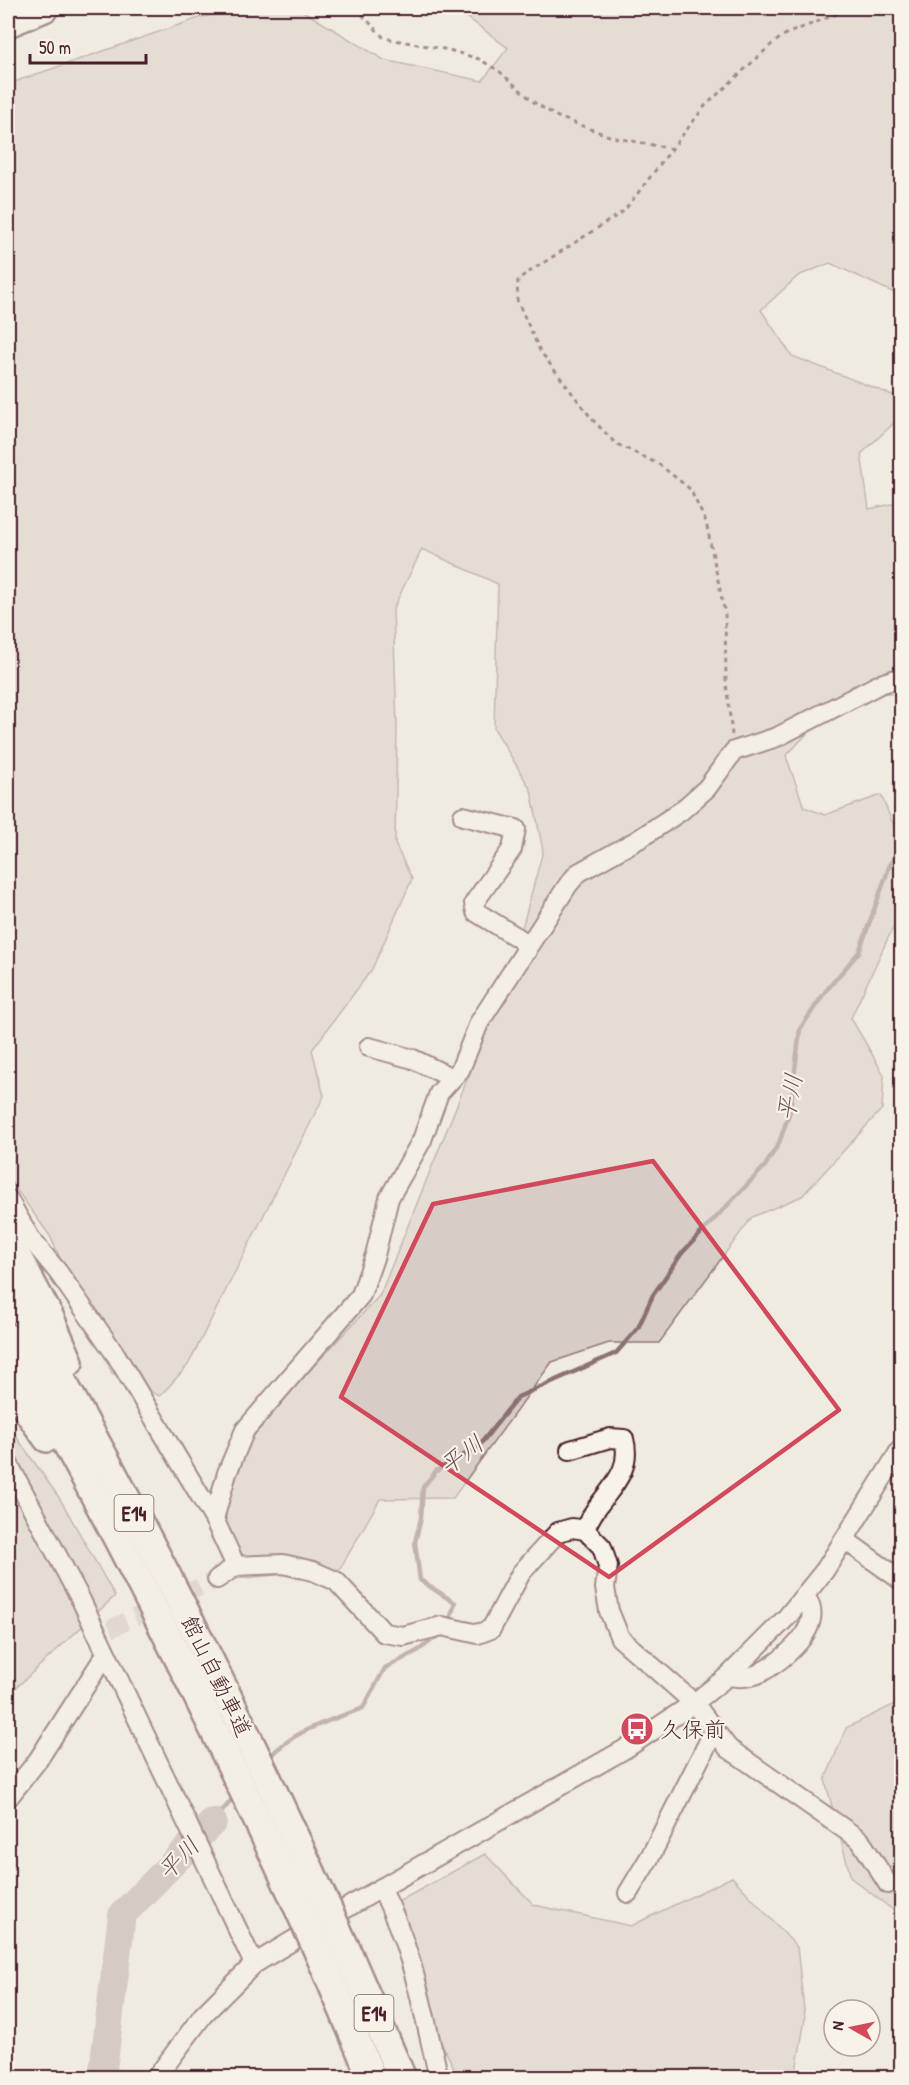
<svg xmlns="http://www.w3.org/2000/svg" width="909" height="2085" font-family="'Patrick Hand','Klee One',sans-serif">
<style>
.green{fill:#d8cdc6;stroke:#917678;stroke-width:1.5}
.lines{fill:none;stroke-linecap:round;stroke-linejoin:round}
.stream{stroke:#8b6f72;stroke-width:4.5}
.river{stroke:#b7a4a2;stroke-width:28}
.minor-tunnel{stroke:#cfc2bc;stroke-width:18;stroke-dasharray:18 9;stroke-linecap:butt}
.minor-casing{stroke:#4a1f2b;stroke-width:22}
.highway-casing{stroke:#4a1f2b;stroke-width:32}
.path{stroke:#4a1f2b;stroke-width:3;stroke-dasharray:4.5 4.5;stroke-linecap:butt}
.minor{stroke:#f7f3e8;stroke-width:18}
.highway{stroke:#f7f3e8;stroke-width:27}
.highway-bridge-casing{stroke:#4a1f2b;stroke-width:32;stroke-linecap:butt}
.highway-bridge{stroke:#f7f3e8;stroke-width:27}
.marked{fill:none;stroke:#d1495b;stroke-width:4.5;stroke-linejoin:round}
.labels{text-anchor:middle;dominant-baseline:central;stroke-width:4.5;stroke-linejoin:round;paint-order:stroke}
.shield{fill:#f7f3e8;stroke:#7e5f64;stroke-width:1.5}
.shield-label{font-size:21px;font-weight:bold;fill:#4a1f2b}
.street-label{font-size:22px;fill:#4a1f2b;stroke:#f7f3e8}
.poi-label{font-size:22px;fill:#4a1f2b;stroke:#f7f3e8;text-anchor:start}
.water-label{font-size:24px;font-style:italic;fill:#704e55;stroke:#f7f3e8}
</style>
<rect width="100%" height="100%" fill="#f0ebe0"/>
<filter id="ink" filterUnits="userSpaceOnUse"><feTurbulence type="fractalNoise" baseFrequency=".0167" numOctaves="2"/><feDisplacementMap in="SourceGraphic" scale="12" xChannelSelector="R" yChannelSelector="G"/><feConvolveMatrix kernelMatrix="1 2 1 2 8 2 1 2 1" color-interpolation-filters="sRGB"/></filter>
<g filter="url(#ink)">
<!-- green -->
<g class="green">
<polygon points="262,8 298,8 384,60 482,81 508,48 455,8 901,8 901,296 830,263 798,276 761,310 792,356 895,396 896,421 861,454 869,509 901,502 901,696 853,685 786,756 804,807 825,815 881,795 901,843 901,910 851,1018 884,1075 882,1109 802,1196 752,1217 659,1343 609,1343 552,1362 453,1498 380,1499 340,1569 234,1579 225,1508 255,1429 380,1295 509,976 543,851 531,790 494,728 498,584 422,549 393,609 397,726 395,844 412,879 372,969 312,1050 324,1096 188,1365 160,1396 112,1373 50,1236 8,1178 8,84 202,17"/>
<polygon points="8,1425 60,1499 115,1596 8,1695"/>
<polygon points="901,1701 901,1916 851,1878 825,1780 846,1728"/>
<polygon points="485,1854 534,1905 631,1926 732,1877 797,1947 805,2019 795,2077 459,2077 428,2018 392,1905"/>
</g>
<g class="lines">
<!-- stream -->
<g class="stream">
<polyline points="449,1623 455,1603 420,1580 415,1542 421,1518 423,1487 436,1471 478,1447 518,1397 616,1353 638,1328 653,1295 682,1253 765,1166 779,1143 790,1111 800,1029 825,992 859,952 891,862 902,847"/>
<path d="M269,1758C293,1730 329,1721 363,1708L385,1668L419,1650L440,1634"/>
<polyline points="213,1822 235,1796"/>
</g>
<!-- river -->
<polyline class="river" points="102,2078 122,1915 213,1822"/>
<!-- minor-tunnel -->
<polyline class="minor-tunnel" points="110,1629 217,1579"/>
<defs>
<g id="minor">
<polyline points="463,816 516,829 512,849 474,903 476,912 520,939 527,951"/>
<polyline points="369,1047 413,1059 452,1078"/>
<polyline points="8,1199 30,1238 58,1272 116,1355 214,1519 236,1566"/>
<path d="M570,1450L610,1438L624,1439C635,1479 596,1496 585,1530"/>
<polyline points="8,1463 81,1600 254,1964"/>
<polyline points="214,1519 227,1473 245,1430 361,1295 375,1255 389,1198 422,1140 439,1093 460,1070 479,1023 568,885 578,873 639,839 681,811 707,788 734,751 777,737 880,684 902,677"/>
<polyline points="845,1540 902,1581"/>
<polyline points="217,1579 236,1566 283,1564 313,1571 336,1581 384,1633 403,1636 442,1626 478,1634 491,1629 521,1573 558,1532 572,1528 585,1530 602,1547 608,1566 605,1588 609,1611 620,1638 694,1703 728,1748 860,1840 888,1884"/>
<path d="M728,1676C739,1678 750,1678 760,1673C780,1662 816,1634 811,1609C811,1604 807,1600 805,1596"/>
<polyline points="8,1798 38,1760 106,1654"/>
<path d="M381,1888C413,1949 423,2012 439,2078"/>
<polyline points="628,1893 651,1855 714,1731"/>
<polyline points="8,2076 9,2078"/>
<polyline points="156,2078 203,2015 254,1964 355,1903 625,1749 694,1703 728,1676 787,1617 825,1570 902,1447"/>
</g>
<g id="highway">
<polyline points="8,23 44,8"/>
<polyline points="8,1240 49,1316 69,1362"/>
<path d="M8,1286C119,1476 219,1672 311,1872"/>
<path d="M8,1338C110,1516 201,1699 288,1885"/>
<polyline points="8,1383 47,1438"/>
<polyline points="346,1949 402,2078"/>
<polyline points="321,1958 372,2078"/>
</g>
</defs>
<!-- minor casing -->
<use href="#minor" class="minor-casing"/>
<!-- highway casing -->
<use href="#highway" class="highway-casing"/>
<!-- path -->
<g class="path">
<polyline points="356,8 384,38 449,50 479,59 499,71 535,103 558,117 612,137 673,149"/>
<polyline points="732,735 726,682 725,614 706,522 690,489 660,465 615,443 592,419 540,351 517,300 518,279 624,211 705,106 772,44 786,34 852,8"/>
</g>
<!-- minor -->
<use href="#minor" class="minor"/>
<!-- highway -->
<use href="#highway" class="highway"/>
<defs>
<g id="highway-bridge">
<polyline points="311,1872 346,1949"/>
<polyline points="288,1885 321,1958"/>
</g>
</defs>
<!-- highway-bridge casing -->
<use href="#highway-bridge" class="highway-bridge-casing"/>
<!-- highway-bridge -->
<use href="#highway-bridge" class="highway-bridge"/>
</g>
</g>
<!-- marked area -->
<path d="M0 0H909V2085H0ZM653,1161L839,1410L609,1577L341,1397L433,1204Z" fill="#f0ebe0" fill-opacity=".55" fill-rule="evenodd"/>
<path class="marked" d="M653,1161L839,1410L609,1577L341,1397L433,1204Z"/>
<!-- icons -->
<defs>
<symbol id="bus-disc" viewBox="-11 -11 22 22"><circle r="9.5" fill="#d1495b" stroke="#f7f3e8"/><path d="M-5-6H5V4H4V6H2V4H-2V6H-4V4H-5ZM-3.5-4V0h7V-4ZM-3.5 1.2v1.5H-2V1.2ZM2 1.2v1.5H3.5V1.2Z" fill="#fff"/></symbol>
</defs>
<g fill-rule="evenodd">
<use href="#bus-disc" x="618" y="1710" width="38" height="38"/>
</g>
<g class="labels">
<!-- shield labels -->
<g class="shield">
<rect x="114.5" y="1495" width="39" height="36" rx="4.5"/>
<rect x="354.5" y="1995" width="39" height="36" rx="4.5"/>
</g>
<g class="shield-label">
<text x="134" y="1513">E14</text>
<text x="374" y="2013">E14</text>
</g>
<!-- street labels -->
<g class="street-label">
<text transform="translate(217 1676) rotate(64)">館山自動車道</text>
</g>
<!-- poi labels -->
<g class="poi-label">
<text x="660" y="1729">久保前</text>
</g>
<!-- water labels -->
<g class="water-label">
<text transform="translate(789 1097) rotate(-79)">平川</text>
<text transform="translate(461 1454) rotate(-37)">平川</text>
<text transform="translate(178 1858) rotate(-46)">平川</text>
</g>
</g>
<!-- margin -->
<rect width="909" height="2085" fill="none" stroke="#f7f3e8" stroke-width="30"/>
<rect x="15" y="15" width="879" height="2055" fill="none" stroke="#4a1f2b" stroke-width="2" filter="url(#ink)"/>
<!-- north arrow -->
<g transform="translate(852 2028) rotate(279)"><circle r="28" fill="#f7f3e8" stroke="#b29e9c" stroke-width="1.5"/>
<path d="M0-4.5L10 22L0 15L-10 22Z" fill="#d1495b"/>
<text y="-9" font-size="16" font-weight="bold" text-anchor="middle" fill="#4a1f2b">N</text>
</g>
<!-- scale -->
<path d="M30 54v9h116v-9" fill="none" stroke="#4a1f2b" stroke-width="3"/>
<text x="39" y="54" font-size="18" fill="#4a1f2b" stroke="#f7f3e8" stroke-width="4.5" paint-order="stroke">50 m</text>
</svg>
